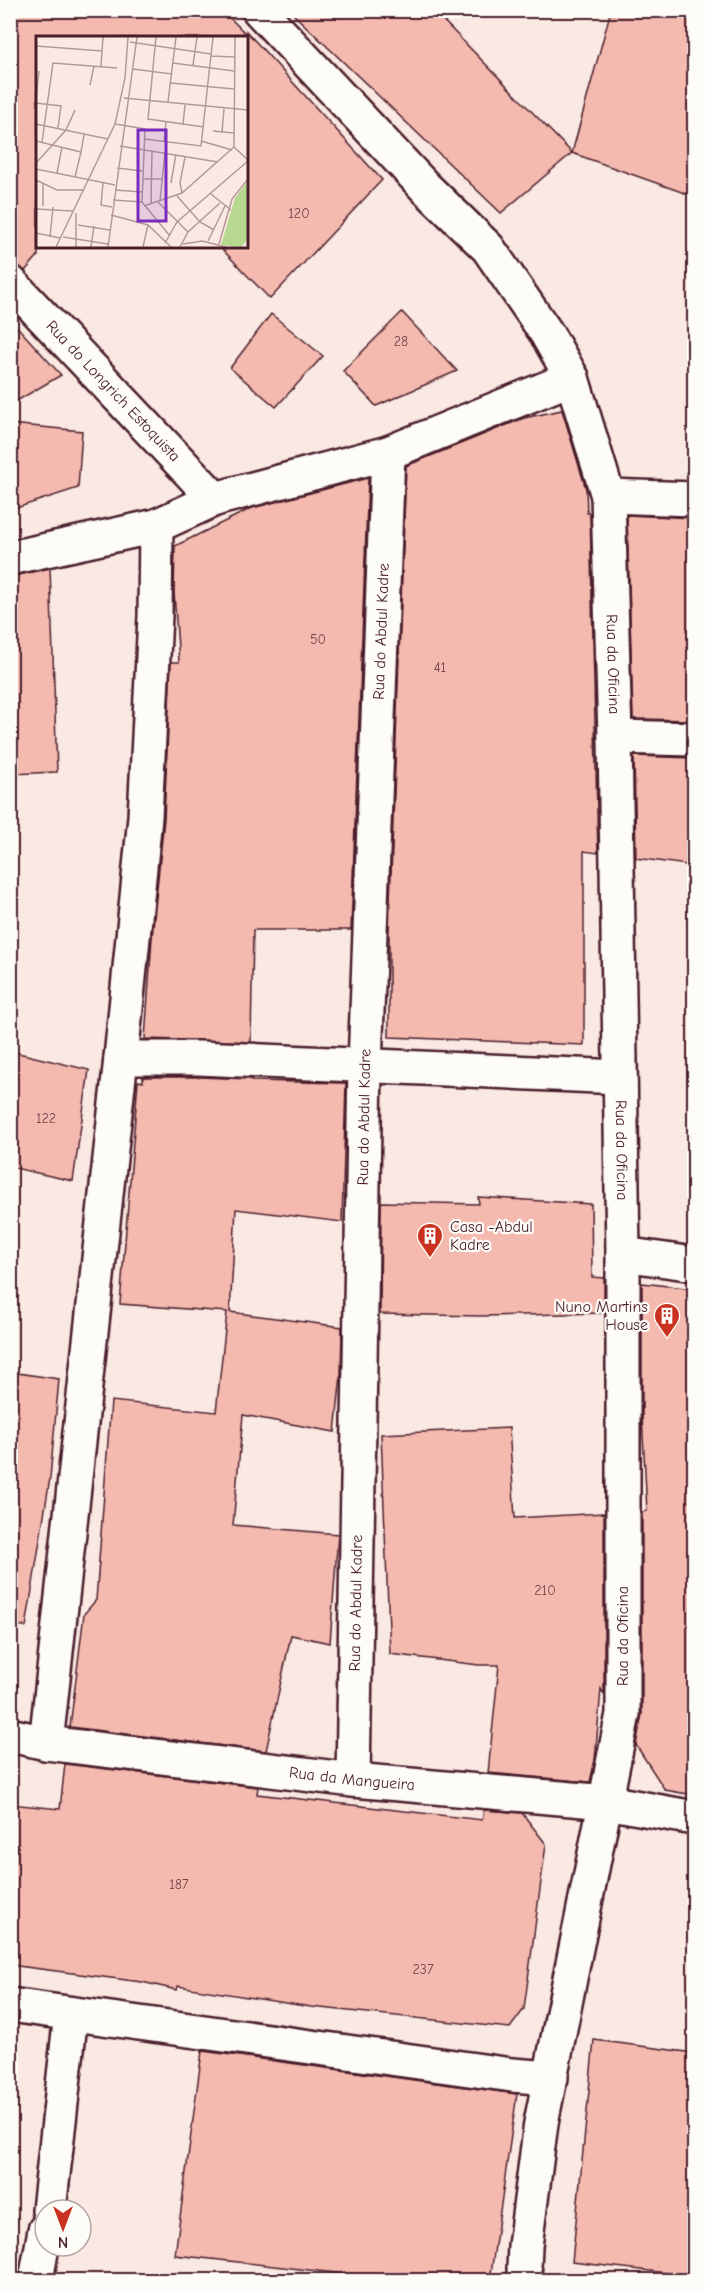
<svg xmlns="http://www.w3.org/2000/svg" width="705" height="2291" font-family="'Comic Neue',sans-serif">
<style>
.building{fill:#f4bab0;stroke:#4a1f2b;stroke-width:1.5}
.lines{fill:none;stroke-linecap:round;stroke-linejoin:round}
.minor-casing{stroke:#4a1f2b;stroke-width:38}
.minor{stroke:#fdfcf7;stroke-width:33}
.labels{text-anchor:middle;dominant-baseline:central;stroke-width:4.5;stroke-linejoin:round;paint-order:stroke}
.number-label{font-size:14px;fill:#74464c}
.street-label{font-size:16px;fill:#4a1f2b;stroke:#fdfcf7}
.poi-label{font-size:16px;fill:#4a1f2b;stroke:#fdfcf7;text-anchor:start}
.inset-road{fill:none;stroke:#b49899;stroke-width:1.5}
.view{fill:#7b2cbf;fill-opacity:0.15;stroke:#7b2cbf;stroke-width:3}
.inset-edge{fill:none;stroke:#4a1f2b;stroke-width:3}
</style>
<rect width="100%" height="100%" fill="#fae8e2"/>
<filter id="ink" filterUnits="userSpaceOnUse"><feTurbulence type="fractalNoise" baseFrequency=".0167" numOctaves="2"/><feDisplacementMap in="SourceGraphic" scale="12" xChannelSelector="R" yChannelSelector="G"/><feConvolveMatrix kernelMatrix="1 2 1 2 8 2 1 2 1" color-interpolation-filters="sRGB"/></filter>
<g filter="url(#ink)">
<!-- building -->
<g class="building">
<polygon points="10,10 222,10 246,34 246,31 382,180 270,299 219,246 246,246 246,38 38,38 38,256 25,271 16,264 10,264"/>
<polygon points="289,10 433,10 572,153 501,213"/>
<polygon points="611,10 694,10 694,172 690,195 572,153"/>
<polygon points="402,312 457,371 376,406 343,371"/>
<polygon points="271,314 323,356 276,407 230,368"/>
<polygon points="10,319 61,375 10,405"/>
<polygon points="562,410 586,489 587,513 590,513 598,853 584,851 584,1045 389,1037 389,930 406,466 524,418"/>
<polygon points="10,424 82,431 78,488 10,510"/>
<polygon points="368,478 351,930 253,930 251,1042 145,1039 152,938 164,819 171,662 179,662 174,592 175,546 252,508"/>
<polygon points="627,515 694,518 694,720 633,719"/>
<polygon points="50,568 57,772 10,774 10,577"/>
<polygon points="634,756 694,758 694,866 636,858"/>
<polygon points="10,1051 89,1070 73,1181 10,1167"/>
<polygon points="143,1077 199,1077 251,1079 251,1081 346,1083 342,1222 236,1209 230,1312 342,1327 341,1375 335,1432 243,1415 233,1525 338,1534 330,1643 291,1635 266,1751 70,1727 84,1614 96,1600 111,1401 216,1412 227,1312 120,1304 138,1081 143,1082"/>
<polygon points="478,1197 591,1204 592,1277 604,1278 604,1313 482,1316 380,1314 381,1202 479,1204"/>
<polygon points="642,1283 694,1289 694,1795 665,1790 636,1745 642,1714 642,1512 647,1511 642,1415"/>
<polygon points="10,1372 59,1379 50,1478 26,1627 10,1625"/>
<polygon points="509,1428 515,1518 604,1513 604,1695 601,1689 595,1760 590,1782 488,1773 499,1665 479,1665 390,1654 381,1434"/>
<polygon points="65,1764 258,1787 257,1794 482,1820 484,1810 522,1813 546,1844 524,2009 510,2028 311,2007 178,1986 177,1990 142,1982 10,1965 10,1804 60,1809"/>
<polygon points="594,2040 694,2053 694,2276 572,2262"/>
<polygon points="202,2051 517,2094 490,2280 398,2280 175,2255"/>
</g>
<g class="lines">
<defs>
<g id="minor">
<path id="s1" d="M259,10L425,187L488,248L547,334L572,378L608,496L615,737L623,1254V1714L541,2123L525,2246L524,2268L527,2280"/>
<path id="s2" d="M10,282L215,499"/>
<polyline points="608,496 694,499"/>
<polyline points="10,558 156,526 215,499 388,453 572,378"/>
<polyline points="615,737 694,739"/>
<polyline points="121,1058 199,1058 620,1077"/>
<polyline points="623,1254 694,1264"/>
<path id="s3" d="M10,1735L46,1743L353,1780L607,1802L694,1818"/>
<polyline points="46,1743 121,1058 145,817 155,616 156,526"/>
<path id="s4" d="M353,1780L365,1065L388,453"/>
<polyline points="10,2005 512,2075 551,2078"/>
<polyline points="49,2210 71,2014"/>
<polyline points="36,2280 45,2230"/>
</g>
</defs>
<!-- minor casing -->
<use href="#minor" class="minor-casing"/>
<!-- minor -->
<use href="#minor" class="minor"/>
</g>
</g>
<!-- icons -->
<defs>
<symbol id="building-pin" viewBox="-11 -11 22 30"><path d="M0 17L-7.5 6A9.5 9.5 0 1 1 7.5 6Z" fill="#c8321e" stroke="#fdfcf7"/><path d="M-4-6H4V6H1V3H-1V6H-4ZM-2.5-4.3h1.7v1.8h-1.7ZM.8-4.3h1.7v1.8H.8ZM-2.5-1h1.7V.8h-1.7ZM.8-1h1.7V.8H.8Z" fill="#fff"/></symbol>
</defs>
<g fill-rule="evenodd">
<use href="#building-pin" x="415" y="1221" width="30" height="40"/>
<use href="#building-pin" x="652" y="1301" width="30" height="40"/>
</g>
<g class="labels">
<!-- number labels -->
<g class="number-label">
<text x="299" y="213">120</text>
<text x="401" y="341">28</text>
<text x="318" y="639">50</text>
<text x="440" y="667">41</text>
<text x="46" y="1118">122</text>
<text x="545" y="1590">210</text>
<text x="179" y="1884">187</text>
<text x="423" y="1969">237</text>
</g>
<!-- street labels -->
<g class="street-label">
<text stroke="none"><textPath href="#s2" startOffset="150">Rua do Longrich Estoquista</textPath></text>
<text stroke="none"><textPath href="#s4" startOffset="1149">Rua do Abdul Kadre</textPath></text>
<text stroke="none"><textPath href="#s1" startOffset="777">Rua da Oficina</textPath></text>
<text stroke="none"><textPath href="#s4" startOffset="663">Rua do Abdul Kadre</textPath></text>
<text stroke="none"><textPath href="#s1" startOffset="1263">Rua da Oficina</textPath></text>
<text stroke="none"><textPath href="#s4" startOffset="177">Rua do Abdul Kadre</textPath></text>
<text transform="translate(623 1636) rotate(-90)">Rua da Oficina</text>
<text stroke="none"><textPath href="#s3" startOffset="345">Rua da Mangueira</textPath></text>
</g>
<!-- poi labels -->
<g class="poi-label">
<text x="450" y="1227">Casa -Abdul<tspan x="450" dy="18">Kadre</tspan></text>
<text x="648" y="1307" text-anchor="end">Nuno Martins<tspan x="648" dy="18">House</tspan></text>
</g>
</g>
<!-- overview -->
<g transform="translate(36 36)">
<rect width="212" height="212" fill="#fae8e2"/>
<path d="M211,146V204L205,211L185,209L199,162Z" fill="#b7d891"/>
<path class="inset-road" d="M120,1L112,83L168,91M94,6L175,18M0,10L66,15M175,20L199,21M137,27L198,35M157,29L161,1M65,30L67,1M97,33L136,38M135,47L198,53M54,49L58,30M0,62L3,35M88,62L212,74M132,66L140,1M0,67L25,70L22,92M0,88L72,103M79,88L109,93L106,166L134,200M147,88L149,69M177,95L198,97M186,96L188,73M108,103L165,110L177,1M0,105L45,116L48,99M128,105L130,86M165,105L196,114M6,106L17,27L81,32M84,110L182,126M198,111L212,124M0,127L30,94L39,74M81,132L106,135M0,133L79,149M21,137L26,111M39,141L45,116M106,143H126M0,144L21,154H47M67,147L65,169L76,171M135,147L140,118M7,148V170M79,154L106,156M146,157L144,147L149,121M175,158L195,174M141,160L164,186L178,194M77,164L106,166M124,165L129,116M122,166L152,196M115,167L116,115M108,170L146,157L198,111L199,1M0,173L37,175M40,177V211M75,179L112,189L135,211M42,189L74,194M0,197L24,202M14,201L17,171M27,201L72,208M172,205L189,170M129,207L141,186L212,125M147,208L166,205L190,211M183,208L196,163L212,143M20,211L79,88L89,42L92,1M55,211L58,190M72,211L101,1M107,211L112,189M144,211L152,196L184,167"/>
<path class="view" d="M102,94H130V185H102Z"/>
<rect width="212" height="212" class="inset-edge"/>
</g>
<!-- margin -->
<rect width="705" height="2291" fill="none" stroke="#fdfcf7" stroke-width="36"/>
<rect x="18" y="18" width="669" height="2255" fill="none" stroke="#4a1f2b" stroke-width="2" filter="url(#ink)"/>
<!-- north arrow -->
<g transform="translate(63 2228) rotate(180)"><circle r="28" fill="#fdfcf7" stroke="#b5a4a5" stroke-width="1.5"/>
<path d="M0-4.5L10 22L0 15L-10 22Z" fill="#c8321e"/>
<text y="-9" font-size="16" font-weight="bold" text-anchor="middle" fill="#4a1f2b">N</text>
</g>
</svg>
